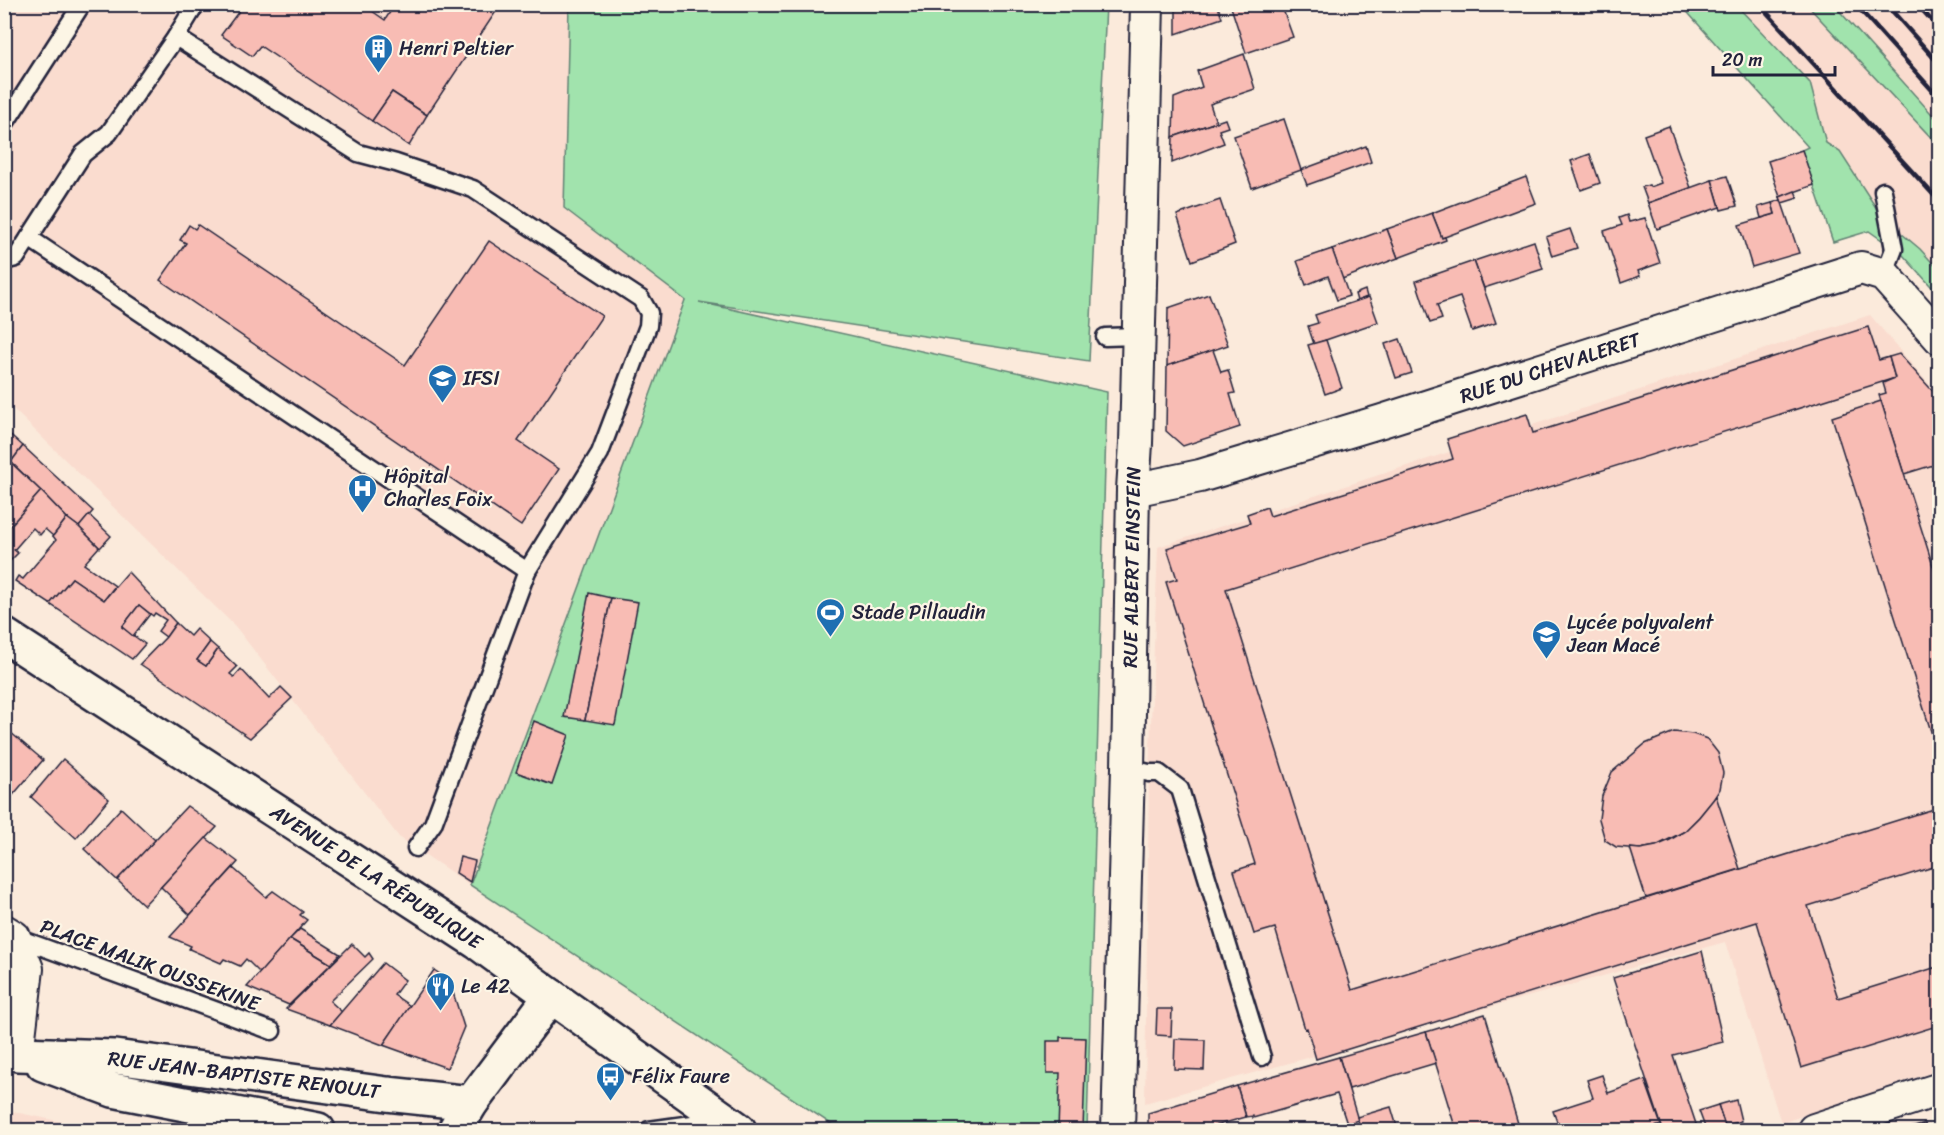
<svg xmlns="http://www.w3.org/2000/svg" width="1944" height="1135" font-family="Sriracha,sans-serif">
<style>
.built{fill:#fadccf}
.green{fill:#a1e3ad;stroke:#628274;stroke-width:1.5}
.building{fill:#f8bcb4;stroke:#22223b;stroke-width:1.5}
.lines{fill:none;stroke-linecap:round;stroke-linejoin:round}
.service-casing{stroke:#22223b;stroke-width:21}
.minor-casing{stroke:#22223b;stroke-width:36}
.tertiary-casing{stroke:#22223b;stroke-width:38}
.secondary-casing{stroke:#22223b;stroke-width:38}
.service{stroke:#fcf5e5;stroke-width:16}
.minor{stroke:#fcf5e5;stroke-width:32}
.tertiary{stroke:#fcf5e5;stroke-width:33}
.secondary{stroke:#fcf5e5;stroke-width:33}
.rail{stroke:#22223b;stroke-width:4.5}
.labels{text-anchor:middle;dominant-baseline:central;stroke-width:4.5;stroke-linejoin:round;paint-order:stroke}
.poi-label{font-size:20px;fill:#22223b;stroke:#fcf5e5;text-anchor:start}
.street-label{font-size:20px;fill:#22223b;stroke:#fcf5e5}
</style>
<rect width="100%" height="100%" fill="#fbeadb"/>
<filter id="ink" filterUnits="userSpaceOnUse"><feTurbulence type="fractalNoise" baseFrequency=".0167" numOctaves="2"/><feDisplacementMap in="SourceGraphic" scale="12" xChannelSelector="R" yChannelSelector="G"/><feConvolveMatrix kernelMatrix="1 2 1 2 8 2 1 2 1" color-interpolation-filters="sRGB"/></filter>
<g filter="url(#ink)">
<!-- built -->
<g class="built">
<polygon points="4,5 569,5 564,208 685,300 470,885 399,837 235,626 5,401"/>
<polygon points="1681,5 1939,5 1939,295 1903,255 1869,231 1833,242 1802,150 1808,147"/>
<polygon points="1870,315 1939,396 1939,1070 1781,1123 1725,942 1145,1103 1149,773 1158,547"/>
<polygon points="4,1110 5,1110 101,1130 5,1130"/>
</g>
<!-- green -->
<g class="green">
<polygon points="569,5 1106,5 1089,361 699,302 1107,392 1087,1130 840,1130 470,885 685,300 564,208"/>
<polygon points="1681,5 1736,5 1810,83 1826,143 1840,152 1882,217 1920,249 1939,270 1939,295 1903,255 1869,231 1833,242 1802,150 1808,147"/>
<polygon points="1807,5 1834,5 1939,122 1939,146"/>
</g>
<!-- building -->
<g class="building">
<polygon points="247,4 362,4 385,20 395,4 501,4 427,115 392,92 372,121 260,46 252,56 221,35 242,7 244,9"/>
<polygon points="1217,4 1222,18 1176,34 1176,5"/>
<polygon points="1237,4 1281,4 1293,37 1246,53 1231,7"/>
<polygon points="1244,54 1255,89 1210,104 1216,122 1173,137 1174,98 1202,87 1197,71"/>
<polygon points="392,92 427,115 409,146 372,121"/>
<polygon points="1225,119 1228,127 1219,130 1224,143 1172,163 1173,137"/>
<polygon points="1284,119 1301,170 1252,188 1234,136"/>
<polygon points="1669,126 1691,188 1648,203 1642,187 1649,185 1650,187 1661,183 1644,135"/>
<polygon points="1366,146 1371,162 1307,185 1301,170"/>
<polygon points="1802,150 1814,185 1780,197 1768,161"/>
<polygon points="1590,154 1600,183 1581,190 1571,161"/>
<polygon points="1727,176 1737,206 1721,210 1712,180"/>
<polygon points="1526,177 1536,203 1442,238 1432,213"/>
<polygon points="1712,180 1720,207 1657,229 1648,203"/>
<polygon points="1795,191 1798,198 1782,203 1780,197"/>
<polygon points="1220,200 1235,244 1192,261 1177,215"/>
<polygon points="1781,200 1799,253 1752,267 1739,225 1775,214 1772,203"/>
<polygon points="1772,203 1775,214 1761,218 1758,207"/>
<polygon points="1432,213 1442,238 1445,237 1446,240 1398,258 1387,229"/>
<polygon points="1627,215 1629,222 1645,218 1660,263 1638,271 1640,276 1621,283 1604,231 1622,225 1619,218"/>
<polygon points="189,225 195,229 198,225 405,365 489,241 602,316 518,441 559,469 521,526 160,280 186,243 180,240"/>
<polygon points="1387,229 1398,258 1342,279 1332,249"/>
<polygon points="1570,229 1577,248 1552,256 1546,237"/>
<polygon points="1534,241 1543,269 1484,288 1474,261"/>
<polygon points="1332,249 1349,296 1337,300 1328,276 1306,285 1297,261"/>
<polygon points="1474,261 1496,323 1472,331 1460,297 1437,305 1442,319 1430,323 1416,281"/>
<polygon points="1365,290 1367,297 1357,301 1355,294"/>
<polygon points="1209,294 1228,345 1167,366 1168,308"/>
<polygon points="1369,297 1378,322 1314,344 1308,326 1318,323 1315,315"/>
<polygon points="1868,327 1879,360 1889,357 1895,378 1226,589 1352,990 1940,807 1940,865 1808,906 1838,998 1940,966 1940,1025 1801,1068 1757,922 1316,1059 1307,1028 1305,1029 1275,928 1254,934 1234,871 1255,864 1166,582 1177,579 1167,548 1250,523 1247,514 1267,507 1270,516 1453,459 1447,439 1527,414 1533,433"/>
<polygon points="1400,339 1412,373 1396,378 1385,344"/>
<polygon points="1326,340 1342,388 1325,394 1308,345"/>
<polygon points="1213,350 1221,372 1228,370 1235,393 1230,394 1240,427 1183,446 1166,431 1167,366"/>
<polygon points="1899,354 1940,399 1940,463 1904,474 1879,395 1886,393 1883,383 1895,378 1889,357"/>
<polygon points="1881,401 1940,588 1940,760 1832,417"/>
<polygon points="4,429 23,446 11,462 4,456"/>
<polygon points="23,446 93,511 79,527 67,518 41,491 11,462"/>
<polygon points="4,456 41,491 4,533 4,503 12,494 4,487"/>
<polygon points="41,491 67,518 53,536 45,529 40,535 33,528 14,550 18,553 4,567 4,533"/>
<polygon points="89,515 111,536 100,548 79,527"/>
<polygon points="67,518 79,527 99,547 84,564 115,586 104,600 72,578 50,604 15,581 18,576 23,579 56,540 53,536"/>
<polygon points="128,572 176,623 166,637 158,631 166,620 155,613 153,616 139,605 122,627 145,644 132,659 50,604 72,578 104,600"/>
<polygon points="589,593 611,598 585,720 564,717"/>
<polygon points="611,598 638,602 615,725 585,720"/>
<polygon points="139,605 150,614 133,636 122,627"/>
<polygon points="176,623 190,636 196,629 210,642 197,660 206,666 218,649 237,667 230,674 234,677 241,669 269,699 281,687 292,698 250,738 140,664 166,637"/>
<polygon points="210,642 218,649 206,666 197,660"/>
<polygon points="534,721 569,735 552,785 516,772"/>
<polygon points="10,732 43,760 7,802 4,800 4,738"/>
<polygon points="1674,732 1693,734 1707,739 1718,753 1723,773 1720,789 1713,800 1699,817 1685,831 1656,846 1640,849 1616,847 1605,840 1599,819 1602,796 1612,772 1645,744"/>
<polygon points="63,759 109,799 76,838 31,797"/>
<polygon points="1716,796 1740,869 1646,898 1630,848 1640,849 1656,846 1670,840 1685,831 1699,817"/>
<polygon points="187,806 217,827 144,905 117,880"/>
<polygon points="121,808 155,840 117,880 84,849"/>
<polygon points="206,838 238,862 190,915 161,887"/>
<polygon points="460,857 475,861 470,882 456,873"/>
<polygon points="233,868 266,897 273,891 303,912 300,915 307,920 260,973 246,959 240,966 224,959 221,963 189,949 191,946 170,937"/>
<polygon points="300,929 340,954 331,964 290,939"/>
<polygon points="290,939 331,964 289,1005 247,987"/>
<polygon points="352,944 365,957 369,953 373,959 330,1001 342,1012 330,1025 286,1009"/>
<polygon points="1702,951 1723,1042 1673,1055 1698,1130 1663,1130 1613,978"/>
<polygon points="383,963 405,980 394,995 410,1006 383,1045 330,1025"/>
<polygon points="434,970 449,980 464,1027 447,1068 383,1045"/>
<polygon points="1157,1009 1172,1009 1171,1036 1156,1035"/>
<polygon points="1485,1014 1520,1130 1456,1130 1426,1032"/>
<polygon points="1426,1032 1436,1063 1349,1089 1339,1057"/>
<polygon points="1060,1037 1086,1038 1083,1130 1058,1130 1060,1073 1047,1073 1047,1041 1060,1041"/>
<polygon points="1175,1039 1205,1040 1204,1070 1174,1069"/>
<polygon points="1339,1057 1358,1120 1347,1124 1337,1094 1253,1118 1253,1116 1246,1117 1237,1086"/>
<polygon points="1602,1075 1608,1093 1645,1080 1661,1125 1645,1130 1560,1130 1553,1111 1593,1098 1587,1080"/>
<polygon points="1237,1086 1246,1117 1200,1130 1148,1130 1148,1113"/>
<polygon points="1736,1100 1741,1121 1725,1126 1718,1105"/>
<polygon points="1718,1105 1725,1126 1706,1130 1699,1111"/>
<polygon points="1391,1107 1398,1130 1361,1130 1357,1117"/>
<polygon points="1925,1124 1927,1130 1904,1130"/>
</g>
<g class="lines">
<defs>
<g id="service">
<polyline points="196,4 176,37 358,153 396,163 473,189 641,299 649,313 648,326 600,453 527,571 433,824 416,848"/>
<polyline points="4,125 82,4"/>
<polyline points="1883,191 1894,249 1884,275"/>
<polyline points="29,238 527,571"/>
<polyline points="4,261 16,258 83,154 109,133 176,37"/>
<polyline points="1105,337 1137,336"/>
<polyline points="1128,768 1149,773 1159,773 1180,789 1262,1057"/>
<polyline points="15,937 272,1031"/>
<polyline points="649,1130 721,1120"/>
</g>
<g id="minor">
<polyline points="1133,490 1200,476 1382,421 1861,268 1884,275 1940,338"/>
<polyline points="4,931 14,937 27,969 17,1054"/>
<polyline points="1118,1130 1128,768 1133,490 1136,443 1147,4"/>
<polyline points="1814,1130 1940,1089"/>
</g>
<polyline id="tertiary" points="4,635 477,942 551,996"/>
<g id="secondary">
<polyline points="17,1054 115,1057 387,1094 471,1103"/>
<polyline points="43,1064 113,1090 318,1130"/>
<polyline points="455,1130 471,1103 551,996 739,1130"/>
</g>
</defs>
<!-- service casing -->
<use href="#service" class="service-casing"/>
<!-- minor casing -->
<use href="#minor" class="minor-casing"/>
<!-- tertiary casing -->
<use href="#tertiary" class="tertiary-casing"/>
<!-- secondary casing -->
<use href="#secondary" class="secondary-casing"/>
<!-- service -->
<use href="#service" class="service"/>
<!-- minor -->
<use href="#minor" class="minor"/>
<!-- tertiary -->
<use href="#tertiary" class="tertiary"/>
<!-- secondary -->
<use href="#secondary" class="secondary"/>
<!-- rail -->
<g class="rail">
<polyline points="1759,4 1940,202"/>
<polyline points="1855,4 1940,99"/>
<polyline points="1886,4 1940,65"/>
<polyline points="1917,4 1940,30"/>
</g>
</g>
</g>
<!-- icons -->
<defs>
<symbol id="building-pin" viewBox="-11 -11 22 30"><path d="M0 17L-7.5 6A9.5 9.5 0 1 1 7.5 6Z" fill="#1f6fb2" stroke="#fcf5e5"/><path d="M-4-6H4V6H1V3H-1V6H-4ZM-2.5-4.3h1.7v1.8h-1.7ZM.8-4.3h1.7v1.8H.8ZM-2.5-1h1.7V.8h-1.7ZM.8-1h1.7V.8H.8Z" fill="#fff"/></symbol>
<symbol id="university-pin" viewBox="-11 -11 22 30"><path d="M0 17L-7.5 6A9.5 9.5 0 1 1 7.5 6Z" fill="#1f6fb2" stroke="#fcf5e5"/><path d="M0-5L7-2L0 1L-7-2ZM-4 1L0 2.5L4 1V4Q0 6-4 4Z" fill="#fff"/></symbol>
<symbol id="hospital-pin" viewBox="-11 -11 22 30"><path d="M0 17L-7.5 6A9.5 9.5 0 1 1 7.5 6Z" fill="#1f6fb2" stroke="#fcf5e5"/><path d="M-5-5h3v3.5h4V-5h3V5h-3V1.5h-4V5h-3Z" fill="#fff"/></symbol>
<symbol id="stadium-pin" viewBox="-11 -11 22 30"><path d="M0 17L-7.5 6A9.5 9.5 0 1 1 7.5 6Z" fill="#1f6fb2" stroke="#fcf5e5"/><path d="M0-5a6.5 5 0 1 0 0 10a6.5 5 0 1 0 0-10ZM-3.5-1.8h7v3.6h-7Z" fill="#fff"/></symbol>
<symbol id="school-pin" viewBox="-11 -11 22 30"><path d="M0 17L-7.5 6A9.5 9.5 0 1 1 7.5 6Z" fill="#1f6fb2" stroke="#fcf5e5"/><path d="M0-5L7-2L0 1L-7-2ZM-4 1L0 2.5L4 1V4Q0 6-4 4Z" fill="#fff"/></symbol>
<symbol id="restaurant-pin" viewBox="-11 -11 22 30"><path d="M0 17L-7.5 6A9.5 9.5 0 1 1 7.5 6Z" fill="#1f6fb2" stroke="#fcf5e5"/><path d="M-5-6h1v4h1v-4h1v4h1v-4h1v5L-1.5 .5V6h-2V.5L-5-1ZM5-6V6H3V1.5H1.5Q1.5-4 5-6Z" fill="#fff"/></symbol>
<symbol id="bus-pin" viewBox="-11 -11 22 30"><path d="M0 17L-7.5 6A9.5 9.5 0 1 1 7.5 6Z" fill="#1f6fb2" stroke="#fcf5e5"/><path d="M-5-6H5V4H4V6H2V4H-2V6H-4V4H-5ZM-3.5-4V0h7V-4ZM-3.5 1.2v1.5H-2V1.2ZM2 1.2v1.5H3.5V1.2Z" fill="#fff"/></symbol>
</defs>
<g fill-rule="evenodd">
<use href="#building-pin" x="362" y="32" width="33" height="45"/>
<use href="#university-pin" x="426" y="362" width="33" height="45"/>
<use href="#hospital-pin" x="346" y="472" width="33" height="45"/>
<use href="#stadium-pin" x="814" y="596" width="33" height="45"/>
<use href="#school-pin" x="1530" y="618" width="33" height="45"/>
<use href="#restaurant-pin" x="424" y="970" width="33" height="45"/>
<use href="#bus-pin" x="594" y="1060" width="33" height="45"/>
</g>
<g class="labels">
<!-- poi labels -->
<g class="poi-label">
<text x="399" y="48">Henri Peltier</text>
<text x="463" y="378">IFSI</text>
<text x="384" y="476">Hôpital<tspan x="384" dy="23">Charles Foix</tspan></text>
<text x="852" y="612">Stade Pillaudin</text>
<text x="1567" y="622">Lycée polyvalent<tspan x="1567" dy="23">Jean Macé</tspan></text>
<text x="461" y="986">Le 42</text>
<text x="632" y="1076">Félix Faure</text>
</g>
<!-- street labels -->
<g class="street-label">
<text transform="translate(1550 368) rotate(-18)">RUE DU CHEVALERET</text>
<text transform="translate(1132 567) rotate(-89)">RUE ALBERT EINSTEIN</text>
<text transform="translate(376 877) rotate(33)">AVENUE DE LA RÉPUBLIQUE</text>
<text transform="translate(150 965) rotate(20)">PLACE MALIK OUSSEKINE</text>
<text transform="translate(244 1075) rotate(7)">RUE JEAN-BAPTISTE RENOULT</text>
</g>
</g>
<!-- margin -->
<rect width="1944" height="1135" fill="none" stroke="#fcf5e5" stroke-width="24"/>
<rect x="12" y="12" width="1920" height="1111" fill="none" stroke="#22223b" stroke-width="2" filter="url(#ink)"/>
<!-- scale -->
<path d="M1713 66v9h122v-9" fill="none" stroke="#22223b" stroke-width="3"/>
<text x="1722" y="66" font-size="18" fill="#22223b" stroke="#fcf5e5" stroke-width="4.5" paint-order="stroke">20 m</text>
</svg>
